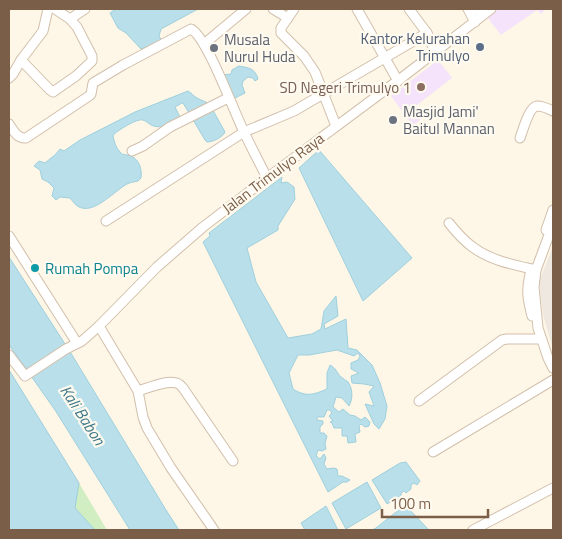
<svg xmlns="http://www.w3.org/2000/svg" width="562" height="539" font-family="'Titillium Web',sans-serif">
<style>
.industrial{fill:#eee8e0}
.education{fill:#f4e3fb}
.green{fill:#d1eec3}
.water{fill:#b9e0ea;stroke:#9ecfdd}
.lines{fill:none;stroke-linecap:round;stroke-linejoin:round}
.minor-casing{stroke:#d2bfab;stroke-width:11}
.minor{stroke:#fff;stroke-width:9}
.service-dot{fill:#5c6f8a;stroke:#fffaef;stroke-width:2}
.worship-dot{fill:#6b7280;stroke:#fffaef;stroke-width:2}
.education-dot{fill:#8d6e63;stroke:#fffaef;stroke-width:2}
.culture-dot{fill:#0f9aa8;stroke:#fffaef;stroke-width:2}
.labels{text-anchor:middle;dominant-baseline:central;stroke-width:4.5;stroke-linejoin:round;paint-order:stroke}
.service-label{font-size:15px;fill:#4e5e75;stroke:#fffaef;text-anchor:end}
.worship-label{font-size:15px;fill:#5b616d;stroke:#fffaef;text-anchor:start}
.education-label{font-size:15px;fill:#785e54;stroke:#fffaef;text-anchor:end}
.street-label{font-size:15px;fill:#7b5e48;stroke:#fffaef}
.culture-label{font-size:15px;fill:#0d838f;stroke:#fffaef;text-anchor:start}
.water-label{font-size:16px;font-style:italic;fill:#3c7789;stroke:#fffaef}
</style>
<rect width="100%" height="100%" fill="#fef7e7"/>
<!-- industrial -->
<polygon class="industrial" points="553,246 553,349 543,315 539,282"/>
<!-- education -->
<g class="education">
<polygon points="497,9 546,9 541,14 537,10 501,35 487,17"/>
<polygon points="438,60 452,78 413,108 421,119 413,126 391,96"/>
</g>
<!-- green -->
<polygon class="green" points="79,483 107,530 95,530 75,508"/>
<!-- water -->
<g class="water">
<polygon points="116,9 198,9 161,29 159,36 162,41 141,49 126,33 118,28 110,13"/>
<path d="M239,66C249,68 255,68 258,79L255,81L253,78L248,77L243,81L242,85L245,93L231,100L221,75L231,74L232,70Z"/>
<path d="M188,91C192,93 193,96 197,98C202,101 206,101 210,105L225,132C223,137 213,142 207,142L205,140L183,103H182L175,107L180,117C175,123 161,129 154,126C149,125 147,121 143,120C137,118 119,130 114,134L113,136C114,141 116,148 120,152C123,156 127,154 131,156C140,160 142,170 141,178L138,181C134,182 131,182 127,184C116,190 96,212 82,208C77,207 74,203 70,198L60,197L56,200L52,196L54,188L48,182L42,179L40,170L34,166L39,161L45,163L56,154L60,149L64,151L80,140L135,112Z"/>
<polygon points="319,150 412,258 363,301 299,168"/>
<path d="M282,177L281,183L287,182L294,187L295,199L278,226V230L247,248L256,282L288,338L312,334L321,329L324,311L336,296L338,316L324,324L325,329L346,319L348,348L357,350L372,365L380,383L387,406L385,419L379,429L374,424L365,404L374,406L369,392L374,386L364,384L352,383L351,376L359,373L351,369V363L358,360L360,356L358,353L354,356L337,350L309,355H298L289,373L293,389C306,397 313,395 327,389V373L330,365C336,368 337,373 341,377C343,379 346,380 348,382C353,389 353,399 349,406L342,398L336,397L333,407L339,412L343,409L350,415L355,416L361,420L365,417L370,422L369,426L365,427L361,424L359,426L360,432L355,434L356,442L348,443L347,436H342V428H334L332,423L330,422L333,421L329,416L332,413L330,410H327L324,417H317V420L323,421V424L320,427V433H324L327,436L325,443L326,449L322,451L318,450L316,456L320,459L324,454L326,458L324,464L327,469L334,468L337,469L338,476H342L350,480L347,482H343L328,492L203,242L210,236L209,233Z"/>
<polygon points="9,257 65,344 27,370 9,345"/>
<polygon points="69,350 166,510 179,530 130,530 55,410 31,376"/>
<polygon points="9,370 79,483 75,508 95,530 9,530"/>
<polygon points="406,462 420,481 417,485 414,483 411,485 411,489 406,493 404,491 402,492 401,495 387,504 372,480 400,463"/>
<polygon points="367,482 381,508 346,529 332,503"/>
<polygon points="405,505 429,530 372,530 376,528"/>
<polygon points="326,506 338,530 305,530 301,523"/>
</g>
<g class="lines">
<defs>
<g id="minor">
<polyline points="273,9 288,18"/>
<polyline points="294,9 281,28 281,33 304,56 315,72 336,126"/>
<polyline points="357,9 398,81"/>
<polyline points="409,9 427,33"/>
<polyline points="468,9 475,22"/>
<polyline points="470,11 480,9"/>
<polyline points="70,19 85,9"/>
<polyline points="204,44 246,9"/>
<polyline points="21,60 50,90 53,92 76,76 92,61 92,56 77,27 70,19 55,9"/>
<polyline points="9,78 13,74 21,60 43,31 48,9"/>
<path d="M9,124C13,130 17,139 26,138L89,96L91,94L93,83L123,65L191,29C207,37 234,112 244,132C251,147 259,162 267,178"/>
<path d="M520,138C523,130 529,107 537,106C542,106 549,109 553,111"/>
<polyline points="132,151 143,146 170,127 228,98"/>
<polyline points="106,221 244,132 294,111 427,33 435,52"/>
<path d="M449,223C456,232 464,241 474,248C492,261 515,265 536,270"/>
<polyline points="553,224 536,270 534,287 538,328 548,358 553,368"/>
<polyline points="546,230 553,210"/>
<polyline points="9,236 77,343"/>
<path d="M531,270C526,290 527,297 532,316"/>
<path d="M99,326L138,391C148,388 166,380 176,383C179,383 181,386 183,388L233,461"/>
<polyline points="9,355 25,376 66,349 82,341 99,326 157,267 203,227 267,178 404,76 491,9"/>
<polyline points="138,391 143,417 147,428 171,468 214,530"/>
<polyline points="419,401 502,340 507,339 541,339"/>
<polyline points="433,452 553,380"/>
<polyline points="473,530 553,488"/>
</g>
</defs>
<!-- minor casing -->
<use href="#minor" class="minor-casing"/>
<!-- minor -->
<use href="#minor" class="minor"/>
</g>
<!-- markers -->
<circle class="service-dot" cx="480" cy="47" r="5"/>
<g class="worship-dot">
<circle cx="214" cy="48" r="5"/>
<circle cx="393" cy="120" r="5"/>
</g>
<circle class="education-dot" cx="421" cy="87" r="5"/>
<circle class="culture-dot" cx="35" cy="268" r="5"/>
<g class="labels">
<!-- service labels -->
<g class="service-label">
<text x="470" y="38">Kantor Kelurahan<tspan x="470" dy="17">Trimulyo</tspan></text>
</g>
<!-- worship labels -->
<g class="worship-label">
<text x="224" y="39">Musala<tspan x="224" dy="17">Nurul Huda</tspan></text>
<text x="403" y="111">Masjid Jami'<tspan x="403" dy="17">Baitul Mannan</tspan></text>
</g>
<!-- education labels -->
<g class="education-label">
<text x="411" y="87">SD Negeri Trimulyo 1</text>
</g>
<!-- street labels -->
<g class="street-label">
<text transform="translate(273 173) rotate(-37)">Jalan Trimulyo Raya</text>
</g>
<!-- culture labels -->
<g class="culture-label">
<text x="45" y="268">Rumah Pompa</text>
</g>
<!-- water labels -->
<g class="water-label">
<text transform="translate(83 415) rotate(57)">Kali Babon</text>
</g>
</g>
<!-- border -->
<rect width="562" height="539" fill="none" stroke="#7b5e48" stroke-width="20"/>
<!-- scale -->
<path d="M382 509v8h106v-8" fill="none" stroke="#7b5e48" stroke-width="2.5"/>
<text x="390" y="509" font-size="15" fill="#7b5e48" stroke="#fffaef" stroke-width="4" paint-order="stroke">100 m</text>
</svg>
